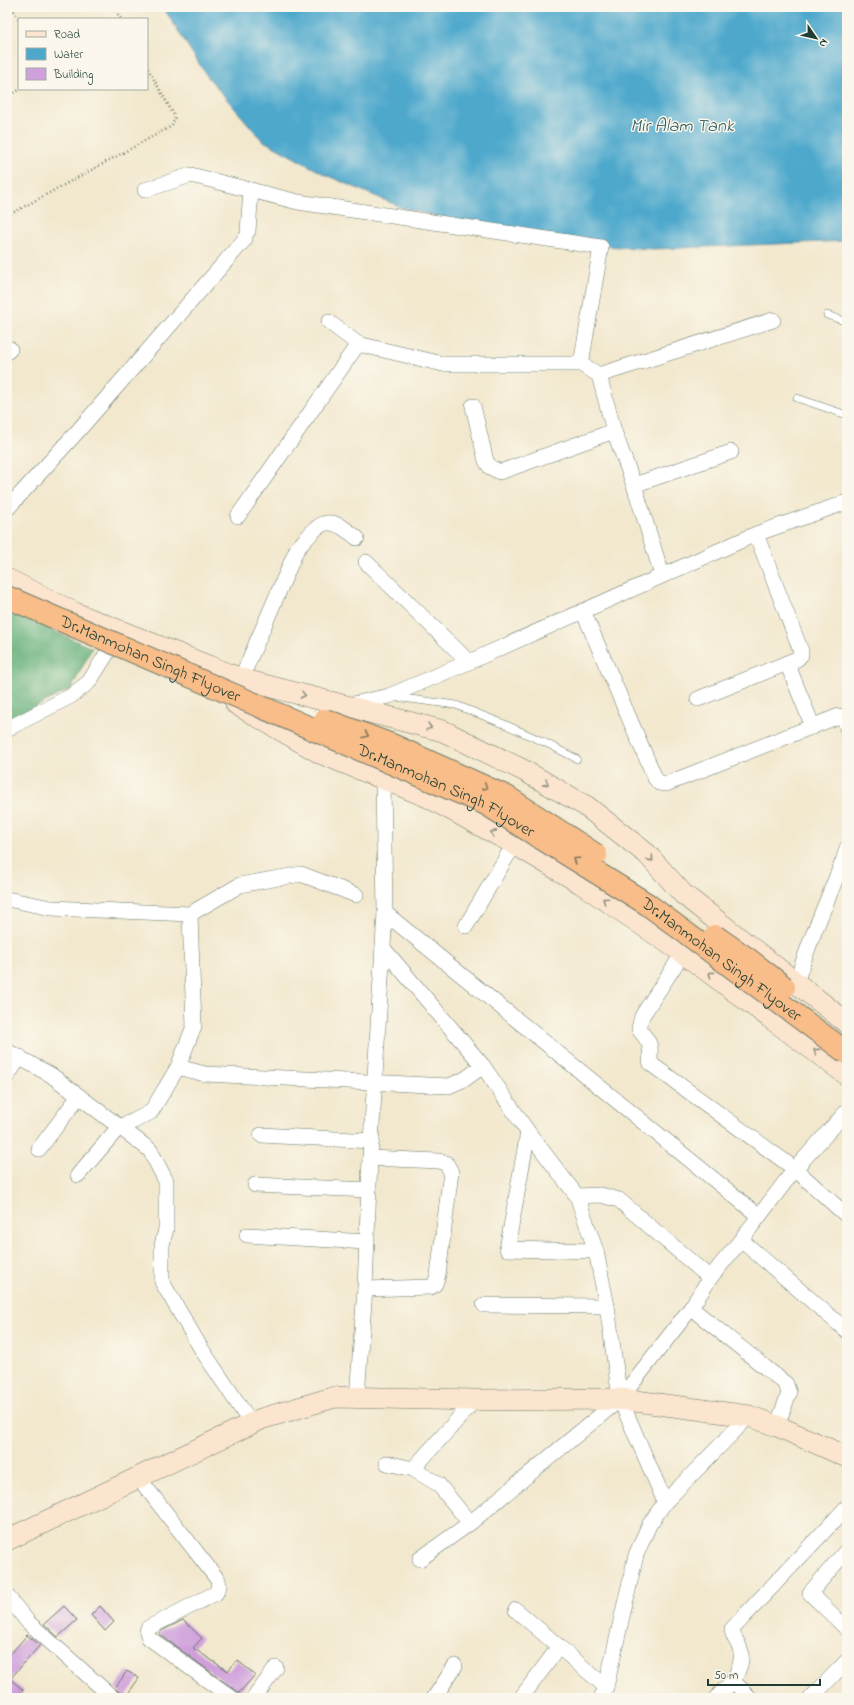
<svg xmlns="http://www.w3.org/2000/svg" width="854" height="1705" font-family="'Indie Flower',sans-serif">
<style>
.forest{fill:#64af78;stroke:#427656}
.water{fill:#4ea8cc;stroke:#367280}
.building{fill:#cfa0db}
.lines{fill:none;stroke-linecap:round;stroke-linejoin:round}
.lane-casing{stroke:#69796a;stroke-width:8}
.street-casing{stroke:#69796a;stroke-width:16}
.secondary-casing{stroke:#69796a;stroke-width:22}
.path{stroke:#69796a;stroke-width:2.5;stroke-dasharray:1 3;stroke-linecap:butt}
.lane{stroke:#fff;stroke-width:7}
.street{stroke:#fff;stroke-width:15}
.secondary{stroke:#fce5cf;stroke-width:21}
.highway-bridge-casing{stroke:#69796a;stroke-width:24;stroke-linecap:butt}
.highway-bridge{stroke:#f8bd88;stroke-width:22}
.oneway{stroke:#8e9182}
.oneway2{stroke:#81775a}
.labels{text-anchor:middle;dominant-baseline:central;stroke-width:3;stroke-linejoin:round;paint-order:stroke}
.street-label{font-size:17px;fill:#1f3d34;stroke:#fbf7ec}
.water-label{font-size:18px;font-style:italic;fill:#2d5d62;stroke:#fbf7ec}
</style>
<rect width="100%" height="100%" fill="#fbf7ec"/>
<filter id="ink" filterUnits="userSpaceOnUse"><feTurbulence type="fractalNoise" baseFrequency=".025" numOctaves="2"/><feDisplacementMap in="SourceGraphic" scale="8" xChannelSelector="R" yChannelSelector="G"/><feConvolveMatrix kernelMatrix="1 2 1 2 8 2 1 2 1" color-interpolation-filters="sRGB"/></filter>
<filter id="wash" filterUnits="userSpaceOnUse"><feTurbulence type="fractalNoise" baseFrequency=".012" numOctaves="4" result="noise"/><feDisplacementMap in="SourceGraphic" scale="16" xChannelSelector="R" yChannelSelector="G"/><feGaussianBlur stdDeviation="0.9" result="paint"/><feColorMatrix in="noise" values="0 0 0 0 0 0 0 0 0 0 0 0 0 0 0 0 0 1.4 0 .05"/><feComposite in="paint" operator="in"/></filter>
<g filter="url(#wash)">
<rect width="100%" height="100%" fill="#f2e8ce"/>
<!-- forest -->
<polygon class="forest" points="7,610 92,648 71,689 7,720"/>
<!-- water -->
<polygon class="water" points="163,7 847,7 847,241 654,249 544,242 403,208 326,175 262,140 207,76"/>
<g id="blocks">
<!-- building -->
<g class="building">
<polygon points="64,1606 77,1620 58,1637 44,1624"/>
<polygon points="100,1606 114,1622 105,1631 91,1615"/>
<polygon points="183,1620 202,1638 193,1648 228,1671 237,1660 255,1675 239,1693 159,1634 163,1630"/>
<polygon points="27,1635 40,1645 10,1679 23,1690 16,1698 7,1698 7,1658"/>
<polygon points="127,1671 139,1678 125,1698 122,1698 119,1692 115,1688"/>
</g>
</g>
</g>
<g filter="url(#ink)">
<use href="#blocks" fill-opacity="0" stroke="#69796a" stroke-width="1"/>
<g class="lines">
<defs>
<g id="lane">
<polyline points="827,315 847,322"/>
<polyline points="797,398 847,415"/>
<polyline points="395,697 456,705 504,724 544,742 577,759"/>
</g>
<g id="street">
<polyline points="145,190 191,175 298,202 601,247 581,364"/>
<polyline points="248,231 251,190"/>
<polyline points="329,322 358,344 443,364 581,364 599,375 773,320"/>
<polyline points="7,352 10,349"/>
<polyline points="599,375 614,431 634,485 662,575"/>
<polyline points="473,406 486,461 490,467 500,472 614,431"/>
<polyline points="634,485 731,452"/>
<polyline points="7,509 77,432 245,239"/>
<polyline points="238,516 358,344"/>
<polyline points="366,562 469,662"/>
<polyline points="583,611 655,778 659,783 666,784 839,716 845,720 847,728"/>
<polyline points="787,663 813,727"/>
<path d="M241,679L297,549C321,522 326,512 357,538"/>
<polyline points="698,699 797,659 801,655 801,651 756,534"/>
<polyline points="349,705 389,696 469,662 756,534 847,502"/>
<polyline points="7,729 71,696 89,682 109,650"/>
<polyline points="7,899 51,908 190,914 240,885 301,874 356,895"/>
<polyline points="385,913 759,1216"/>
<polyline points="466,926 507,856 516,845"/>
<polyline points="383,948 483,1066 528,1132 577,1196 596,1251 607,1306 620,1399 665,1502"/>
<path d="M683,953L642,1016L639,1029C643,1035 649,1040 650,1047C651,1054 649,1058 651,1064L795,1169L847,1216"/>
<polyline points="796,982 811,940 843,861 847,848"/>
<polyline points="7,1051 51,1075 150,1150 166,1181 166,1229 162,1245 162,1282 202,1350 251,1423"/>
<polyline points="178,1067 205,1074 449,1086 465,1079 483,1066"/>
<polyline points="7,1076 20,1057"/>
<polyline points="528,1132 507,1249 596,1251"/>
<polyline points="261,1135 372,1141"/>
<polyline points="39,1149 79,1096"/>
<polyline points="78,1175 119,1127 134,1121 151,1112 178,1067 194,1026 190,914"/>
<polyline points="255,1185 369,1190"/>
<polyline points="577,1196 601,1195 619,1200 710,1278"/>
<polyline points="247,1235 367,1242"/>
<polyline points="741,1240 847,1331"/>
<polyline points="365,1289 431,1287 435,1284 438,1275 451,1172 446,1163 439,1161 370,1158"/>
<polyline points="484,1305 607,1306"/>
<polyline points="691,1308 786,1384 789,1393 777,1426"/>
<polyline points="357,1397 365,1289 370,1158 385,913 383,779"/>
<polyline points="387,1463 413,1469 438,1484 470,1523"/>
<polyline points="413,1469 475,1400"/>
<polyline points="138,1477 218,1580 219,1586 216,1593 148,1628 147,1632 149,1638 232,1698"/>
<polyline points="847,1550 810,1593 847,1629"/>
<polyline points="420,1559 470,1523 620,1399 691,1308 710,1278 741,1240 795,1169 847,1111"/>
<polyline points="7,1596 28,1622 113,1698"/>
<polyline points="516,1610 606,1687"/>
<path d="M733,1681C738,1671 745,1658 739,1646C736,1639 732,1636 732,1629L847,1507"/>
<polyline points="254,1698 276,1668"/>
<polyline points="434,1698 455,1666"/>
<polyline points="521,1698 559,1647"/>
<polyline points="601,1698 606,1687 636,1555 649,1525 665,1502 749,1416"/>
<polyline points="716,1698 733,1681 750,1698"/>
<polyline points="811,1698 847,1661"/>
</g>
<g id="secondary">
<polyline points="7,579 75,613 241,679 443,731 523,770 586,806 647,854 683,894 847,1023"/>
<polyline points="236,704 320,753 428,797 516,845 582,884 683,953 847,1075"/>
<polyline points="7,1540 261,1419 335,1397 475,1400 620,1399 749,1416 777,1426 847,1457"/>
</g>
</defs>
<!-- lane casing -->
<use href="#lane" class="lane-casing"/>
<!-- street casing -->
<use href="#street" class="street-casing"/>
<!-- secondary casing -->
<use href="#secondary" class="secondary-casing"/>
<!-- path -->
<g class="path">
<polyline points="12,7 19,20"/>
<polyline points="114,7 121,19"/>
<polyline points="7,97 21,89"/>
<polyline points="7,216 172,126 175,117 147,67"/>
</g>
<!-- lane -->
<use href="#lane" class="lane"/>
<!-- street -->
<use href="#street" class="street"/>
<!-- secondary -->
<use href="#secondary" class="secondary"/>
<defs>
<g id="highway-bridge">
<path id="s1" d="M7,597L486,804L647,904L847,1053"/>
<polyline points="325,720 392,745 507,797 596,855"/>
<polyline points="715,936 748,959 784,987"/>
</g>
</defs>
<!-- highway-bridge casing -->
<use href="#highway-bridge" class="highway-bridge-casing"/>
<!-- highway-bridge -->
<use href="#highway-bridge" class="highway-bridge"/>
</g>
<!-- one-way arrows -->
<defs><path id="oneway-chevron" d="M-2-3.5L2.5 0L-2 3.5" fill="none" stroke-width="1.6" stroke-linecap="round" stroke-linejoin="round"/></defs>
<g class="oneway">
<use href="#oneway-chevron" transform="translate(303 695) rotate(14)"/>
<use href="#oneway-chevron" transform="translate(429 727) rotate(15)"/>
<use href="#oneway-chevron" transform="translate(546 783) rotate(29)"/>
<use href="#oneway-chevron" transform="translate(493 833) rotate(-152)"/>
<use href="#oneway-chevron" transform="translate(651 859) rotate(48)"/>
<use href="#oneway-chevron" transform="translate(605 900) rotate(-146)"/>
<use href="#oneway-chevron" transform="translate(711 974) rotate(-144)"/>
<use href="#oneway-chevron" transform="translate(816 1051) rotate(-143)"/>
</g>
<g class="oneway2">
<use href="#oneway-chevron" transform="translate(366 735) rotate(21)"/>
<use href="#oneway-chevron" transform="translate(485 787) rotate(24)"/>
<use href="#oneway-chevron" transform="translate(576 860) rotate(-148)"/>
</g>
</g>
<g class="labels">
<!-- street labels -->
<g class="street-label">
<text stroke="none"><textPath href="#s1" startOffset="156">Dr.Manmohan Singh Flyover</textPath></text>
<text stroke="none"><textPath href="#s1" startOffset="480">Dr.Manmohan Singh Flyover</textPath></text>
<text stroke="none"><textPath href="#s1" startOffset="804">Dr.Manmohan Singh Flyover</textPath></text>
</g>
<!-- water labels -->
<g class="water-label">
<text x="682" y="127">Mir Alam Tank</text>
</g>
</g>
<!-- margin -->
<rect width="854" height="1705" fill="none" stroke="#fbf7ec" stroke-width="24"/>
<!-- legend -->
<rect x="18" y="18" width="130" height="72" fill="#fbf7ec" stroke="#a3ada2"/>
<rect x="26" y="31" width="20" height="6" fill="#fce5cf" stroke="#a3ada2"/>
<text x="54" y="38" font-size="12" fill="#1f3d34">Road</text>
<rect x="26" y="48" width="20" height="12" fill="#4ea8cc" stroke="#a3ada2"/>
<text x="54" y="58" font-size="12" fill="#1f3d34">Water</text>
<rect x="26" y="68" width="20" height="12" fill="#cfa0db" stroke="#a3ada2"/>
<text x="54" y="78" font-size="12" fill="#1f3d34">Building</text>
<!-- north arrow -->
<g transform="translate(816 38) rotate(124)" stroke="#fbf7ec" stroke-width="3" paint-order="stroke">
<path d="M0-3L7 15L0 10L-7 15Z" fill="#1f3d34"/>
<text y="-6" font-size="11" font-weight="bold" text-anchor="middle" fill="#1f3d34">N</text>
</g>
<!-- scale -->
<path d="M708 1679v6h112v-6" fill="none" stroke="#1f3d34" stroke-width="2"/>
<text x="714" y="1679" font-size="12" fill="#1f3d34" stroke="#fbf7ec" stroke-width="3" paint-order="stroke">50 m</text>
</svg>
